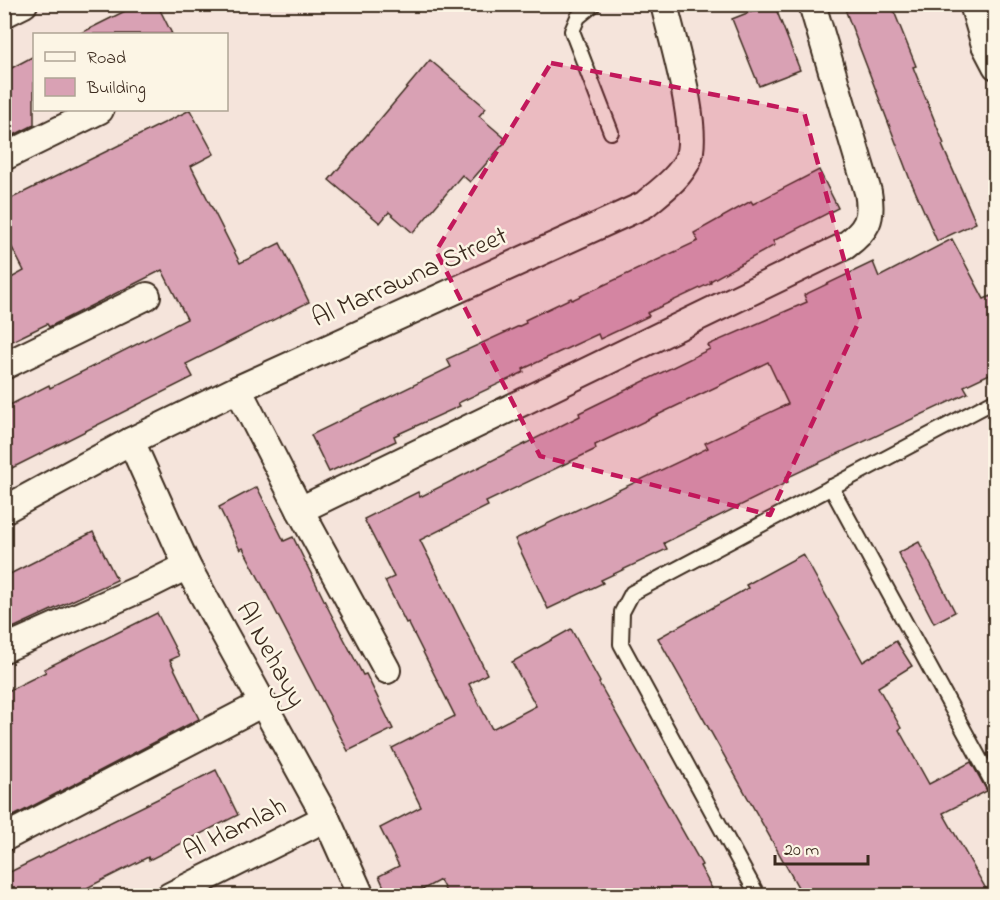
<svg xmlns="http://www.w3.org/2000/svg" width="1000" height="900" font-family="'Indie Flower',sans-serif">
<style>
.building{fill:#d9a1b4;stroke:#3b2a1e;stroke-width:1.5}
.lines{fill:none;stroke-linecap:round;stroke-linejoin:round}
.lane-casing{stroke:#3b2a1e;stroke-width:18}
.street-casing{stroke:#3b2a1e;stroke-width:30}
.lane{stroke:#fcf5e5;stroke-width:14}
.street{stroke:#fcf5e5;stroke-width:26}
.marked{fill:#c2185b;fill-opacity:0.2;stroke:#c2185b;stroke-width:4.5;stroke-dasharray:12 8;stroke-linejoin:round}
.labels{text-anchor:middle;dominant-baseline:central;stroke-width:5;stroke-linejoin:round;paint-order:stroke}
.street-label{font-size:27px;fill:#3b2a1e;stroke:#fcf5e5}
</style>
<rect width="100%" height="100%" fill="#f5e4db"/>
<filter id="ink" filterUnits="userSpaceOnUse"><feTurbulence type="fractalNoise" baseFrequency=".0167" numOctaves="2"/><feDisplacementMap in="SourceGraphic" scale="12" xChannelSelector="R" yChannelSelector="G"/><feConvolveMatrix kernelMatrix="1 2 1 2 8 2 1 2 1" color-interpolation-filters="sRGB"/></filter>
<g filter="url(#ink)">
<!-- building -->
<g class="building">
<polygon points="139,4 157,4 172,34 79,34"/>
<polygon points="770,4 774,4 800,70 759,86 732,19"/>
<polygon points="843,4 891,4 916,66 913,67 944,144 942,145 976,223 937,241 909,177"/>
<polygon points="34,56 34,125 4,140 4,72"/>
<polygon points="430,60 486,108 479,116 507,140 470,182 462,175 413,233 389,212 380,223 329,180"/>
<polygon points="190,110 214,154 191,166 240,263 280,243 309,302 186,364 193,377 4,472 4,408 49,385 50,388 187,319 162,270 49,327 47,324 4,345 4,282 24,271 4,232 4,202"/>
<polygon points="819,170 838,208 773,241 775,245 710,281 711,283 647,313 649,316 600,339 598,334 523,369 524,372 458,403 460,406 394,436 396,441 329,472 311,435 451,367 447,359 526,323 525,320 571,298 572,300 698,241 694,233 751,201 753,204"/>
<polygon points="952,239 984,299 996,294 996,371 964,386 968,393 786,478 788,482 664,543 667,549 601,580 603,583 548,609 515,539 708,448 705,443 788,404 768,362 595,445 596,449 486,502 488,506 420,540 487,674 469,684 492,729 536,706 512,662 571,629 600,682 599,683 702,865 700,866 716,896 448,896 440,880 411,896 388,896 379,876 399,866 380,828 421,807 392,748 455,716 408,622 406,623 385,581 394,577 364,519 418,492 420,497 580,416 579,413 710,349 708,345 807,302 804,295 873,262 879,277"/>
<polygon points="257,487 284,541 293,537 330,612 363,675 366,674 393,729 348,751 243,548 240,550 219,507"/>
<polygon points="93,532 117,580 4,632 4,577"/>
<polygon points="919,542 955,612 934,623 898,553"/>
<polygon points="803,554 863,662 896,641 912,666 878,687 901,728 899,730 929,784 971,762 987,791 943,813 990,896 803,896 658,638 748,588 746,585"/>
<polygon points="157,613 179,656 170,660 199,719 4,821 4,693 46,672 44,669"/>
<polygon points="996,750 996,769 987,754"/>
<polygon points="216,770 238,815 149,860 148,857 71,896 4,896 4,875"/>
</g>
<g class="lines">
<defs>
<g id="lane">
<polyline points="594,4 578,17 572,31 611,132"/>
<polyline points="831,487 996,789"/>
<polyline points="758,896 621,644 622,612 632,593 996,400"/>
</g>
<g id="street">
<polyline points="973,4 985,45 996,66"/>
<polyline points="4,14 24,4"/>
<polyline points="4,157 100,110"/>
<polyline points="4,366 147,296"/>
<path d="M238,389L300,510L845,246C867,230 873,219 868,192L812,4"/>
<polyline points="131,441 187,566 326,818 361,896"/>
<path d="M4,510L131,441L238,389L644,205C659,192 680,178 688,159C700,129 672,39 664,4"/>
<polyline points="300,510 387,670"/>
<polyline points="4,649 151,584 187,566"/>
<polyline points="4,838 263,703"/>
<polyline points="170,896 326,818"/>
</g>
</defs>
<!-- lane casing -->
<use href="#lane" class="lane-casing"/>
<!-- street casing -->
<use href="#street" class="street-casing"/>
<!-- lane -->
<use href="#lane" class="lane"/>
<!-- street -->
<use href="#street" class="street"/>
</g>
</g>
<!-- marked area -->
<path class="marked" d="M551,63L804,112L860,319L770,515L540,456L436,251Z"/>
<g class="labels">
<!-- street labels -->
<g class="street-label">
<text transform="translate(410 278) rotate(-24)">Al Marrawna Street</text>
<text transform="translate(270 655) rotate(61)">Al Nehayy</text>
<text transform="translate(235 830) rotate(-26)">Al Hamlah</text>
</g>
</g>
<!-- margin -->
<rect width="1000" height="900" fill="none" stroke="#fcf5e5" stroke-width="24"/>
<rect x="12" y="12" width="976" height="876" fill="none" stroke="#3b2a1e" stroke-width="2" filter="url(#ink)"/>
<!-- legend -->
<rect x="33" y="33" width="195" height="78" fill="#fcf5e5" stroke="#afa495" stroke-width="1.5"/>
<rect x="45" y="52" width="30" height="9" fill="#fcf5e5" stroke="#afa495" stroke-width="1.5"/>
<text x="87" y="63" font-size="18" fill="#3b2a1e">Road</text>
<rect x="45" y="78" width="30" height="18" fill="#d9a1b4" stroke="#afa495" stroke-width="1.5"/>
<text x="87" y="93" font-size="18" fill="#3b2a1e">Building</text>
<!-- scale -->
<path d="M775 855v9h93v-9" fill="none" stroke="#3b2a1e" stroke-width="3"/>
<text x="784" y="855" font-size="18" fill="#3b2a1e" stroke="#fcf5e5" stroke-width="4.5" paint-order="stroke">20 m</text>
</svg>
